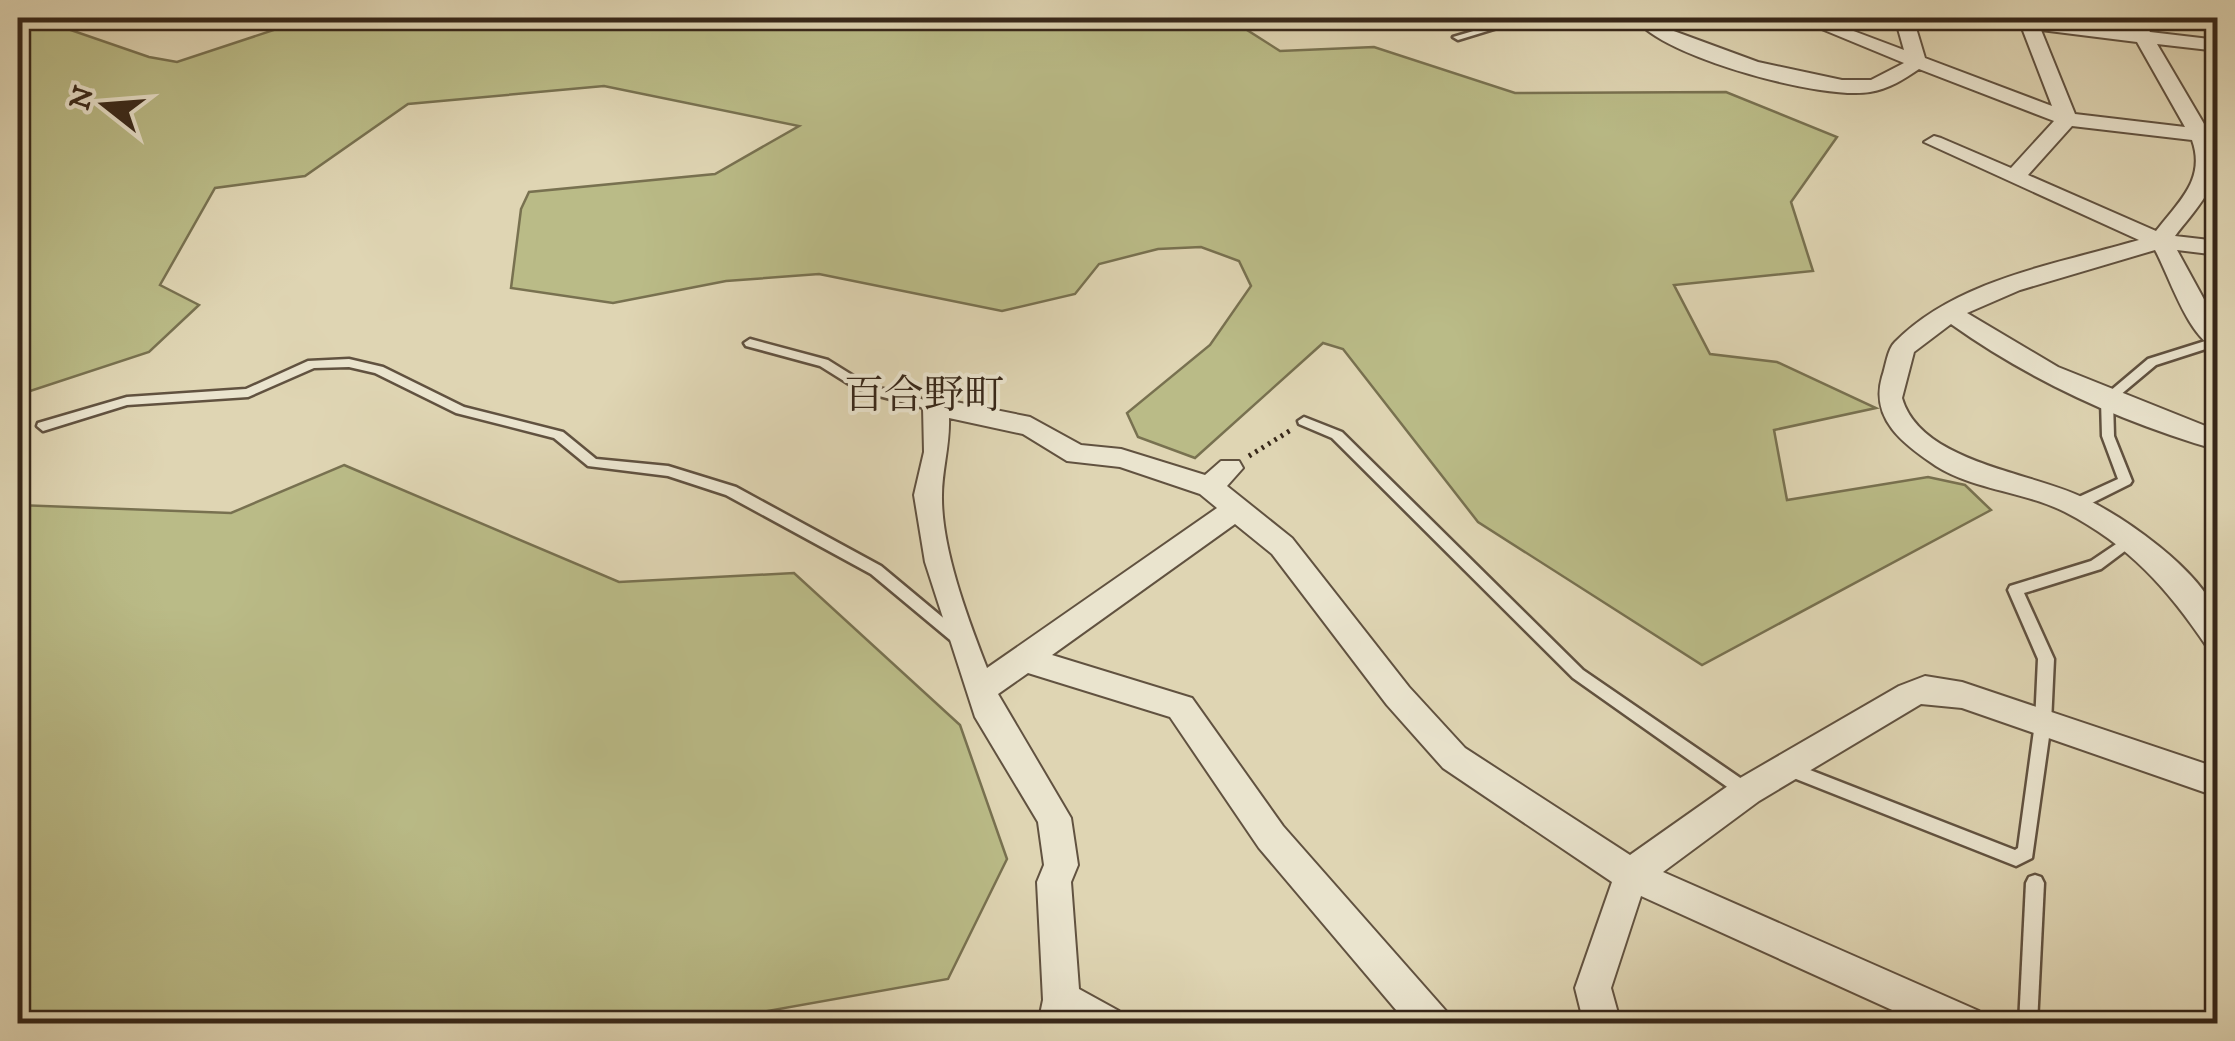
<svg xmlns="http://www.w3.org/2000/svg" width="2235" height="1041" font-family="'IM FELL DW Pica','Noto Serif JP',serif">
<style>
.green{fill:#babb87;stroke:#787150;stroke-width:2.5}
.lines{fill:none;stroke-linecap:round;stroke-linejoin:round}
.service-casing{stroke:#615240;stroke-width:5}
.minor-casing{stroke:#615240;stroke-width:4}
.path{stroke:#372719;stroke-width:5;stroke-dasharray:2.5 5;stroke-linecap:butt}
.service{fill:#eae4ce;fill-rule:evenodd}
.minor{fill:#eae4ce;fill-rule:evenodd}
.labels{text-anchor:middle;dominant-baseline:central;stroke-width:8;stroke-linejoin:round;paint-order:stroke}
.quarter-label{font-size:40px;fill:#372719;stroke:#eae4ce}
</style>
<rect width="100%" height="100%" fill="#dfd5b3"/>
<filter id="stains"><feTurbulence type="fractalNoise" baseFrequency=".002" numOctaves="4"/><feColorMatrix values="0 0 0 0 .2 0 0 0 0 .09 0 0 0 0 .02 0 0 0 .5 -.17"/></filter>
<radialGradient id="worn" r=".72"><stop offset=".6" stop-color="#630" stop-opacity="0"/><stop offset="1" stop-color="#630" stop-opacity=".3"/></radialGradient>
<!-- green -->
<g class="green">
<polygon points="18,18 36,18 149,57 177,62 310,18 1238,18 1244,28 1280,51 1374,47 1515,93 1726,92 1837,137 1791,202 1813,271 1674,285 1710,354 1777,362 1876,408 1774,430 1787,500 1928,477 1965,485 1991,510 1702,665 1478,522 1343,349 1323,343 1195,458 1138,437 1127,413 1210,345 1251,286 1239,261 1201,247 1158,249 1099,264 1075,294 1002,311 819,274 726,281 613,303 511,288 521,209 529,192 715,174 799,126 604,86 408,104 305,176 215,188 160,285 199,305 149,352 18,395"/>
<polygon points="1363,18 1562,18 1453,29"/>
<polygon points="344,465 619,582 794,573 960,725 1007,859 948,979 734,1017 732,1024 18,1023 18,505 231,513"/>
</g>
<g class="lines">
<defs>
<g id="service">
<polygon points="1518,18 1530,18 1458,40 1453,37"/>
<polygon points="1608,18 1626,18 1654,24 1649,27"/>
<polygon points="2218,337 2218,345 2156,365 2113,401 2114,436 2132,481 2130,484 2080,509 2070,509 2068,505 2070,501 2118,479 2102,436 2101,400 2103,397 2148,359"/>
<polygon points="750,339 828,360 868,385 940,404 942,407 936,411 860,391 820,366 746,346 744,343"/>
<polygon points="349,359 383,367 464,407 563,432 596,459 668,466 736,487 881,566 965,636 967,640 965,644 960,646 955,644 871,574 726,495 668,476 588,466 554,438 456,413 375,373 349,367 314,368 248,397 127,405 43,431 37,426 38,423 127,397 246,389 308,361"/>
<polygon points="1304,417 1342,432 1583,670 1752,786 1754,791 1752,796 1746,798 1740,796 1573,678 1332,438 1299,424 1298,421"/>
<polygon points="2128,536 2133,537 2135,541 2133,545 2101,569 2024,593 2054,659 2051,723 2032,858 2016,866 1781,773 1779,768 1781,763 1787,761 2015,850 2018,848 2035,723 2038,659 2008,590 2010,586 2091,561"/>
<polygon points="2035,875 2041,877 2044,883 2037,1024 2019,1024 2026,883 2029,877"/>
</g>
<g id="minor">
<path d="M1646,18H1665L1660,23L1671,30L1758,62L1842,80H1871L1904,63L1795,18H1819L1904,50L1895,18H1913L1925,58L2052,106L2022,28L1984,23L1975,18H2029L2131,30L2124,18H2142L2150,32L2218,40V51L2157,44L2207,129L2218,132V140L2213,142C2227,180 2197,207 2175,236L2218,241V255L2177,250L2218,325V349C2189,341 2169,275 2155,250L2020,290L1967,313L2058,367L2218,431V450C2124,423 2031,381 1951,324L1914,352L1902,398C1921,463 2032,472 2084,498C2126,518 2198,569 2216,612C2220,622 2218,639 2218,650L2207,647C2168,589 2129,545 2065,512C2026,492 1974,490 1936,466C1903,444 1870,419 1882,377C1886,366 1887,350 1895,342C1957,279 2058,264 2139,240L1924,142L1934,136L1941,138L2011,168L2054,121L1919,69C1904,79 1889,89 1870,92C1822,100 1673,59 1640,24ZM2041,30L2137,42L2185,127L2075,114ZM2072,126L2192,140C2206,179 2179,201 2156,231L2028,175Z"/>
<path d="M936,398L1030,417L1081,445L1121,449L1205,475L1221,461H1239L1243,468L1227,486L1292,538L1409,687L1465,748L1630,855L1735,781L1899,686L1925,676L1962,682L2218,768V797L1962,708L1921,704L1759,801L1663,872L1979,1011L1984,1024H1923L1641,896L1611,988L1621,1024H1584L1575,988L1612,882L1443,768L1387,705L1272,554L1235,524L1052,655L1192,698L1283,826L1446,1011L1451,1024H1408L1259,848L1170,717L1028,673L998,694L1071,818L1078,865L1071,882L1079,989L1119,1011L1124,1024H1038L1043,1000L1037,882L1044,865L1038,822L975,717L925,562L914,495L924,452L923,407ZM949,418L1023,434L1067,461L1120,467L1200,494L1217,508L987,668C968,619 941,548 942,495C942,470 950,445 949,418Z"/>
</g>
</defs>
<!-- service casing -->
<use href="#service" class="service-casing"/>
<!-- minor casing -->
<use href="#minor" class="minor-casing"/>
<!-- path -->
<polyline class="path" points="1249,456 1291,430"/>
<!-- service -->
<use href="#service" class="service"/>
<!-- minor -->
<use href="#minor" class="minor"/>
</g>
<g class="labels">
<!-- quarter labels -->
<g class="quarter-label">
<text x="924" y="397">百合野町</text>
</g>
</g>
<!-- margin -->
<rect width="2235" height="1041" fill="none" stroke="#dfd5b3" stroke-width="60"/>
<rect x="20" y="20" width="2195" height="1001" fill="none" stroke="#372719" stroke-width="5"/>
<rect x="30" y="30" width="2175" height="981" fill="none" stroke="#372719" stroke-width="2.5"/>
<!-- north arrow -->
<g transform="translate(105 105) rotate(287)" stroke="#eae4ce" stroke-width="8" paint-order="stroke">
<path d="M0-8L18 38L0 25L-18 38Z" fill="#372719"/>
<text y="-15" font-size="28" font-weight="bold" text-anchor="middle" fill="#372719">N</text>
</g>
<rect width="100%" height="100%" filter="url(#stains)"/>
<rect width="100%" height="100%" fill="url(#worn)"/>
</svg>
